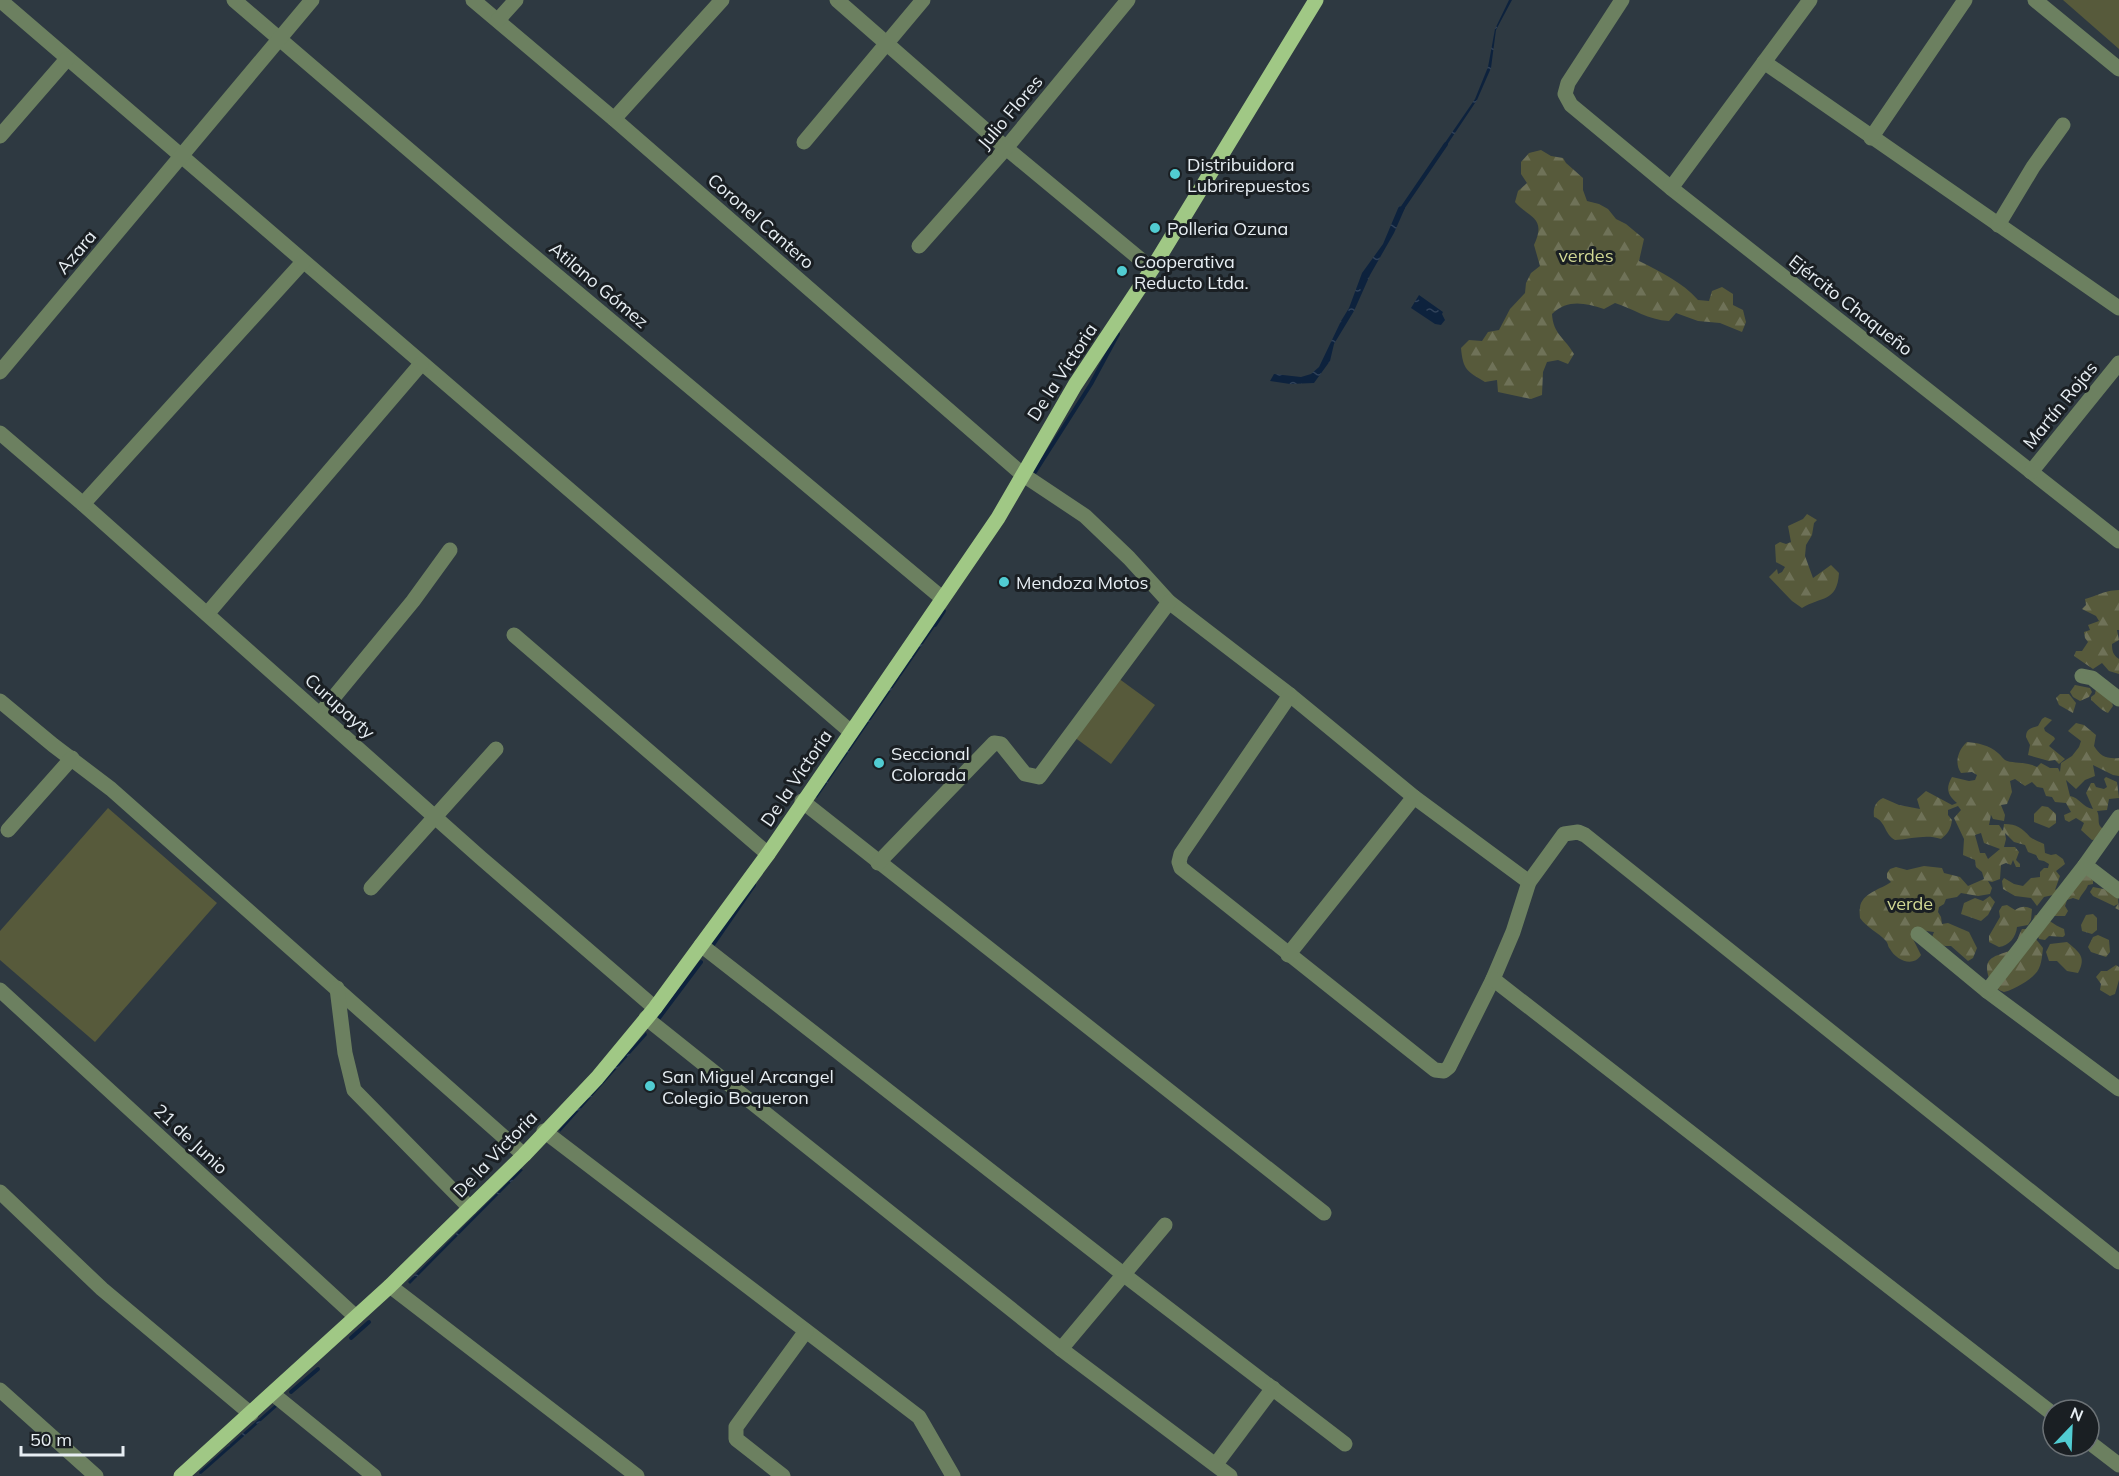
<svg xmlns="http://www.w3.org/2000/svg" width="2119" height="1476" font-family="Mulish,sans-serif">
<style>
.forest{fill:url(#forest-firs);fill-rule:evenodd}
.park{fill:#575a3b}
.water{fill:url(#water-ripples)}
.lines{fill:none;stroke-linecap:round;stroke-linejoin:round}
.stream{stroke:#0d223d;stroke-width:4}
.minor{stroke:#6c8060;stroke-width:15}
.major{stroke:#a0c885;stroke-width:15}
.poi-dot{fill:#51ccd2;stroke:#1a1f23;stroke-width:2}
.labels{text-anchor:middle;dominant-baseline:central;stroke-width:6;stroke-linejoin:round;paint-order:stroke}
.street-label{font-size:18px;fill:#e7eef3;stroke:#1a1f23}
.poi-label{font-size:18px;fill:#e7eef3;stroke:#1a1f23;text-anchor:start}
.park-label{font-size:18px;fill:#d1d894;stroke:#1a1f23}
</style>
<defs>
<pattern id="forest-firs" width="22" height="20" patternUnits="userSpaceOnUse" patternTransform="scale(1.5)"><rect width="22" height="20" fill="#575a3b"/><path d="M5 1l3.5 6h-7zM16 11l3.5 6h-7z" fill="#6f7258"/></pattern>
<pattern id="water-ripples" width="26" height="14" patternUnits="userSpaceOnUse" patternTransform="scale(1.5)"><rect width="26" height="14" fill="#0d223d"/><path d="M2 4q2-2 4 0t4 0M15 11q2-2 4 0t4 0" fill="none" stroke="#30425a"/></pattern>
</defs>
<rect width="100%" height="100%" fill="#2e3941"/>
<!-- forest -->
<g class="forest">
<path d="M1541,150L1551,156L1563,158L1566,163L1583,178V190L1587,201L1599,204L1608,209L1616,219L1626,224L1644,239L1639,261C1661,272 1682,282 1698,300L1709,301L1712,291L1722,287L1733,294V305L1743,310L1746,322L1742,332L1720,323L1698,321L1676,313L1669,321C1648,320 1634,309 1615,303L1604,309C1584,303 1568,299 1552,314C1553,334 1565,338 1574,354L1568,364L1558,360L1547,362L1543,372L1542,395L1531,399L1498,392L1497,380L1485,382C1467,371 1463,370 1461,348L1469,340L1482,341L1488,332L1499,330L1510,309L1525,293L1526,283L1531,273L1540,266L1534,245C1547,217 1529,218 1515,202L1518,191L1527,183L1521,174V162L1529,153Z"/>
<path d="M1807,514L1817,520L1814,523L1812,535L1806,545L1805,556L1813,578L1831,565L1839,573C1837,603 1821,596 1802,608L1792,601L1769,577L1777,569L1778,574L1782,572L1785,567L1776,562L1775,545L1780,542L1786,544L1791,542L1788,526L1803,519Z"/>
<path d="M2119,590V630H2117L2119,640L2112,644C2112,651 2113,655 2119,659V674L2109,671L2102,663L2093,669L2074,656L2076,651H2082L2088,642L2085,638L2084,632L2090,630L2088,625L2099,621L2096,616L2082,609L2086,605L2085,599C2100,595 2102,591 2119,590Z"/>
<polygon points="2075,685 2090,688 2092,692 2089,697 2080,701 2073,697 2070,692"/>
<path d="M2096,689L2112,703L2113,706L2108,713C2101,710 2097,705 2091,700V697L2095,694Z"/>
<polygon points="2060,694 2069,694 2076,703 2073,713 2059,705 2056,698"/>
<path d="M2045,717L2052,720L2044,728L2045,731L2054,737L2055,739L2049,746L2065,759L2059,764L2055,760L2049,761L2028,755L2030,745L2026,737C2026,729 2031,728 2038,726L2042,719Z"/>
<path d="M2076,723L2084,725L2096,735L2094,746C2100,756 2106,759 2119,758V776L2113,775L2093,765L2095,776L2085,780L2076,789L2066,780L2070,796C2080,798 2082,807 2093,809L2086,793L2091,783H2094L2096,787L2104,789L2107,787L2104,779L2106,777L2117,782L2119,798L2109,799L2107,810L2097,811C2101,819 2095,825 2105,830L2098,839L2092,840L2081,830L2084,823L2076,818L2069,822L2065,820L2064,815L2071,812L2066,803L2055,802L2052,797L2046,796L2043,788L2037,787L2032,782L2025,786L2015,779L2010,781L2012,792L2007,804L2001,805L2005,815L2004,821L1993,819L1991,815L1989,825H1999L2003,831L2004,824C2017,824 2022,828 2030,837C2034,840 2039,842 2044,844L2045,853L2051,855L2056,854L2063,859L2065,864L2056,871L2060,876L2055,890L2062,887L2076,870L2093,878V884L2088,885C2086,891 2081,894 2079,900L2073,898L2067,900L2065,906L2068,911L2065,916H2048L2053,895L2044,897L2037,906L2031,898L2015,896L2003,889L2002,881L2004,878L2014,884L2023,886L2031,878L2040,877V872L2044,868H2048L2049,864L2044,861L2039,860L2036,855L2028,852L2025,845L2014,842L2005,833L2006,839L2004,847H2015L2019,852L2016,860L2020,864V867H2016L2013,860L2011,865L2006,863L2001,865L2000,879L1992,882L1988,881L1992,888L1990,894L1978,896L1961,893L1957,897L1946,899L1944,904L1939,907L1938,912L1941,917L1942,924L1948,923L1969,932L1977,948L1973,958L1968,961L1951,946H1945L1935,942L1932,937L1934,932L1918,930L1913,939L1921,955C1913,968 1896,960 1890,949C1887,945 1889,945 1886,941C1878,932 1867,928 1860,918C1860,915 1859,912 1860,908C1861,893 1882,889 1891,882L1887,878V873L1890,869L1896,867L1907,870L1924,866L1942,868L1944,873L1960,877L1968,886L1984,879L1982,872L1976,867L1975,860L1963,855L1964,839L1954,818L1961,810L1958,806L1948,810V815L1952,820C1951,828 1948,834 1941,839C1926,834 1912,839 1895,840C1884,834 1886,821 1874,817C1873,808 1875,802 1883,798L1899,805L1920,809L1917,799L1926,791L1952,805L1957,803C1948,795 1945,789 1952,777L1969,781L1975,780L1977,775L1972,772L1961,773C1954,763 1958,750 1967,742C1978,743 1989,745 1998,753C2001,755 2002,758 2005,760C2012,764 2026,761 2037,767L2041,763L2050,768H2058L2060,772L2061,763L2072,756L2079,747L2081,741L2068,731ZM1981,833L1984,843L2000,849L1988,859L1985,853H1980L1975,835Z"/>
<polygon points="2042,806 2048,807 2056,814 2056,823 2049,828 2034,822 2034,814"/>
<polygon points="2093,887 2109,890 2118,898 2119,910 2115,908 2118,904 2114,906 2093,896 2090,892"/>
<polygon points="1990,896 1995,902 1988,915 1981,921 1961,914 1964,903 1975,898 1983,901"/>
<path d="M2007,905L2015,910C2022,906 2025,906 2032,909L2031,920L2028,925L2017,927C2016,937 2009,946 1999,947L1989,942V936L2000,917L1999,911L2002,906Z"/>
<polygon points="2093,914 2097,918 2097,930 2092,934 2082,931 2081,925 2086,915"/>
<path d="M2035,915C2047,917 2053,925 2064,929L2065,935L2063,937L2049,936L2045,940L2039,939L2032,922Z"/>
<path d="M2022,929H2028L2043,948C2041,968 2040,973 2022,984C2016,987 2010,991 2004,992C1995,989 1990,984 1988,975C1982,952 2005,957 2014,947C2017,942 2019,934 2022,929Z"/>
<polygon points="2098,935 2109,940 2110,952 2106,957 2091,952 2088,947 2093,937"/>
<path d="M2067,942C2079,952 2087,957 2078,973L2067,971L2057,961H2049L2046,952L2050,944Z"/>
<polygon points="2116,965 2119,967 2119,980 2115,994 2110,996 2100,990 2101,984 2096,977 2101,971 2107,971"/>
</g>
<!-- park -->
<g class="park">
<polygon points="2063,0 2119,0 2119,49"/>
<polygon points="1118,678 1155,705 1111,764 1074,737"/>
<polygon points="108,808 217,903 95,1042 0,960 0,931"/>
</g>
<!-- water -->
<g class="water">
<polygon points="1509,0 1512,0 1496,30 1491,68 1477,100 1445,148 1442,147 1475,99 1488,67 1495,29"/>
<polygon points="1399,206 1405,208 1394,233 1370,275 1354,311 1334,344 1330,361 1314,383 1290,384 1270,381 1274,374 1301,377 1311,374 1319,367 1341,321 1349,308 1362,273 1383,244"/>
<polygon points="1419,295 1443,312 1442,314 1445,320 1441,325 1435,324 1411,308"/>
<polygon points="936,621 938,622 817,798 815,796"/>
<polygon points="646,1032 647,1035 560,1132 559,1130"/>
<polygon points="521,1169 523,1170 410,1284 408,1282"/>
<polygon points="277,1403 279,1405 200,1475 199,1472"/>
</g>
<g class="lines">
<!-- stream -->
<g class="stream">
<polyline points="1401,210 1446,144"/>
<polyline points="1035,472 1091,384 1118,334"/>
<polyline points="935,625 944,611"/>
<polyline points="712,946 754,885"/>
<polyline points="659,1018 701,962"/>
<polyline points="351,1338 369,1322"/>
<polyline points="291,1392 318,1369"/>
</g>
<!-- minor -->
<g class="minor">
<polyline points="0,0 851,732"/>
<polyline points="234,0 512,238 942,598"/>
<polyline points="473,0 614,119 1022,474 1085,516 1129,558 1169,602 1290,695 1414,797 1529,882"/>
<polyline points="837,0 1006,148 1152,269"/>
<polyline points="1622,0 1568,83 1565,94 1571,105 1671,188 2119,541"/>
<polyline points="2035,0 2119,69"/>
<polyline points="498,20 516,0"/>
<polyline points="1764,62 2119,308"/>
<polyline points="614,119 722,0"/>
<polyline points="0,136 67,59"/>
<polyline points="1871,138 1965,0"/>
<polyline points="804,142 923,0"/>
<polyline points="1671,188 1810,0"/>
<polyline points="1998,225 2033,167 2063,125"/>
<polyline points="919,246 1006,148 1128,0"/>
<polyline points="0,372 312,0"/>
<polyline points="0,433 83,504 481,858 655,1008"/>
<polyline points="2031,472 2119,363"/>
<polyline points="83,504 303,262"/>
<polyline points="207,614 421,364"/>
<polyline points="514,635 768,854"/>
<polyline points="2082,676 2092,678 2119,699"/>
<polyline points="1290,695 1181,854 1179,862 1181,868 1435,1070 1444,1071 1449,1067 1493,979 1513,932 1529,882 1564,834 1578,832 1585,835 2119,1262"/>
<polyline points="0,701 53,745 111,789 524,1155"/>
<polyline points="320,714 413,601 450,550"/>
<polyline points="802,801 1324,1213"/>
<polyline points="8,830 72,758"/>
<polyline points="878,863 994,743 1001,744 1025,774 1039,777 1169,602"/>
<polyline points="2085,865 2119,891"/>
<polyline points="371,888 496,749"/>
<polyline points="1918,934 1987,991 2119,1089"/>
<polyline points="701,945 1123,1274 1345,1444"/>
<polyline points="1288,955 1414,797"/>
<polyline points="1493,979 2053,1414"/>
<polyline points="337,988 345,1053 354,1090 470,1208"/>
<polyline points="0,990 356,1317"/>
<polyline points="1987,991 2085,865 2119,817"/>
<polyline points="646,1018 1061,1349 1230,1476"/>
<polyline points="544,1131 919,1417 953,1476"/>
<polyline points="0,1192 102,1289 251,1414"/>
<polyline points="390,1286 637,1476"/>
<polyline points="1061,1349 1165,1225"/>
<polyline points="0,1390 96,1476"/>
<polyline points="273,1394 374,1476"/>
<polyline points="2089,1442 2119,1465"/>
<polyline points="1216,1464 1273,1388"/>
<polyline points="783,1476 736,1439 736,1427 806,1331"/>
</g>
<!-- major -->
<polyline class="major" points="181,1476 390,1286 524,1155 597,1078 655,1008 768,854 998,518 1075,385 1152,269 1316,0"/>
</g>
<!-- markers -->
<g class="poi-dot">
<circle cx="1175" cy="174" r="6"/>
<circle cx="1155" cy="228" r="6"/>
<circle cx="1122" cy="271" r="6"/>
<circle cx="1004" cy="582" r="6"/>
<circle cx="879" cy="763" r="6"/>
<circle cx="650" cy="1086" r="6"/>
</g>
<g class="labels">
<!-- street labels -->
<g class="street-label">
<text transform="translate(1010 112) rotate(-50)">Julio Flores</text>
<text transform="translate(761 221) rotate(41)">Coronel Cantero</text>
<text transform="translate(76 252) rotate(-50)">Azara</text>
<text transform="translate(599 285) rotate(40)">Atilano Gómez</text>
<text transform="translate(1851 305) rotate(38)">Ejército Chaqueño</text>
<text transform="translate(1062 372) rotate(-57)">De la Victoria</text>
<text transform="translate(2060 405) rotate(-51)">Martín Rojas</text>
<text transform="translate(340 706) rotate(42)">Curupayty</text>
<text transform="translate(796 778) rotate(-56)">De la Victoria</text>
<text transform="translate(191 1139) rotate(43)">21 de Junio</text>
<text transform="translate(495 1154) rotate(-46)">De la Victoria</text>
</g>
<!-- poi labels -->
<g class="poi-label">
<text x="1187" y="164">Distribuidora<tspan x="1187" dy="21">Lubrirepuestos</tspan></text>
<text x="1167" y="228">Polleria Ozuna</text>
<text x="1134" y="261">Cooperativa<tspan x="1134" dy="21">Reducto Ltda.</tspan></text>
<text x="1016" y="582">Mendoza Motos</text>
<text x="891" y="753">Seccional<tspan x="891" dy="21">Colorada</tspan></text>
<text x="662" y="1076">San Miguel Arcangel<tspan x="662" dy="21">Colegio Boqueron</tspan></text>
</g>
<!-- park labels -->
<g class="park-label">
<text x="1586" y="255">verdes</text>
<text x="1910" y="903">verde</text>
</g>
</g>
<!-- north arrow -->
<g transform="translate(2071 1428) rotate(23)"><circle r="28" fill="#1a1f23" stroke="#6c7276" stroke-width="1.5"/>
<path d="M0-4.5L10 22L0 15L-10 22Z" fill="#51ccd2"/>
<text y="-9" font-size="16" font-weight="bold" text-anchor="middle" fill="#e7eef3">N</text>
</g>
<!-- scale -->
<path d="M21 1446v9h102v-9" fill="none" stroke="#e7eef3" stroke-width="3"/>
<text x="30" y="1446" font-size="18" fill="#e7eef3" stroke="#1a1f23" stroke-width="4.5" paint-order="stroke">50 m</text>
</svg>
